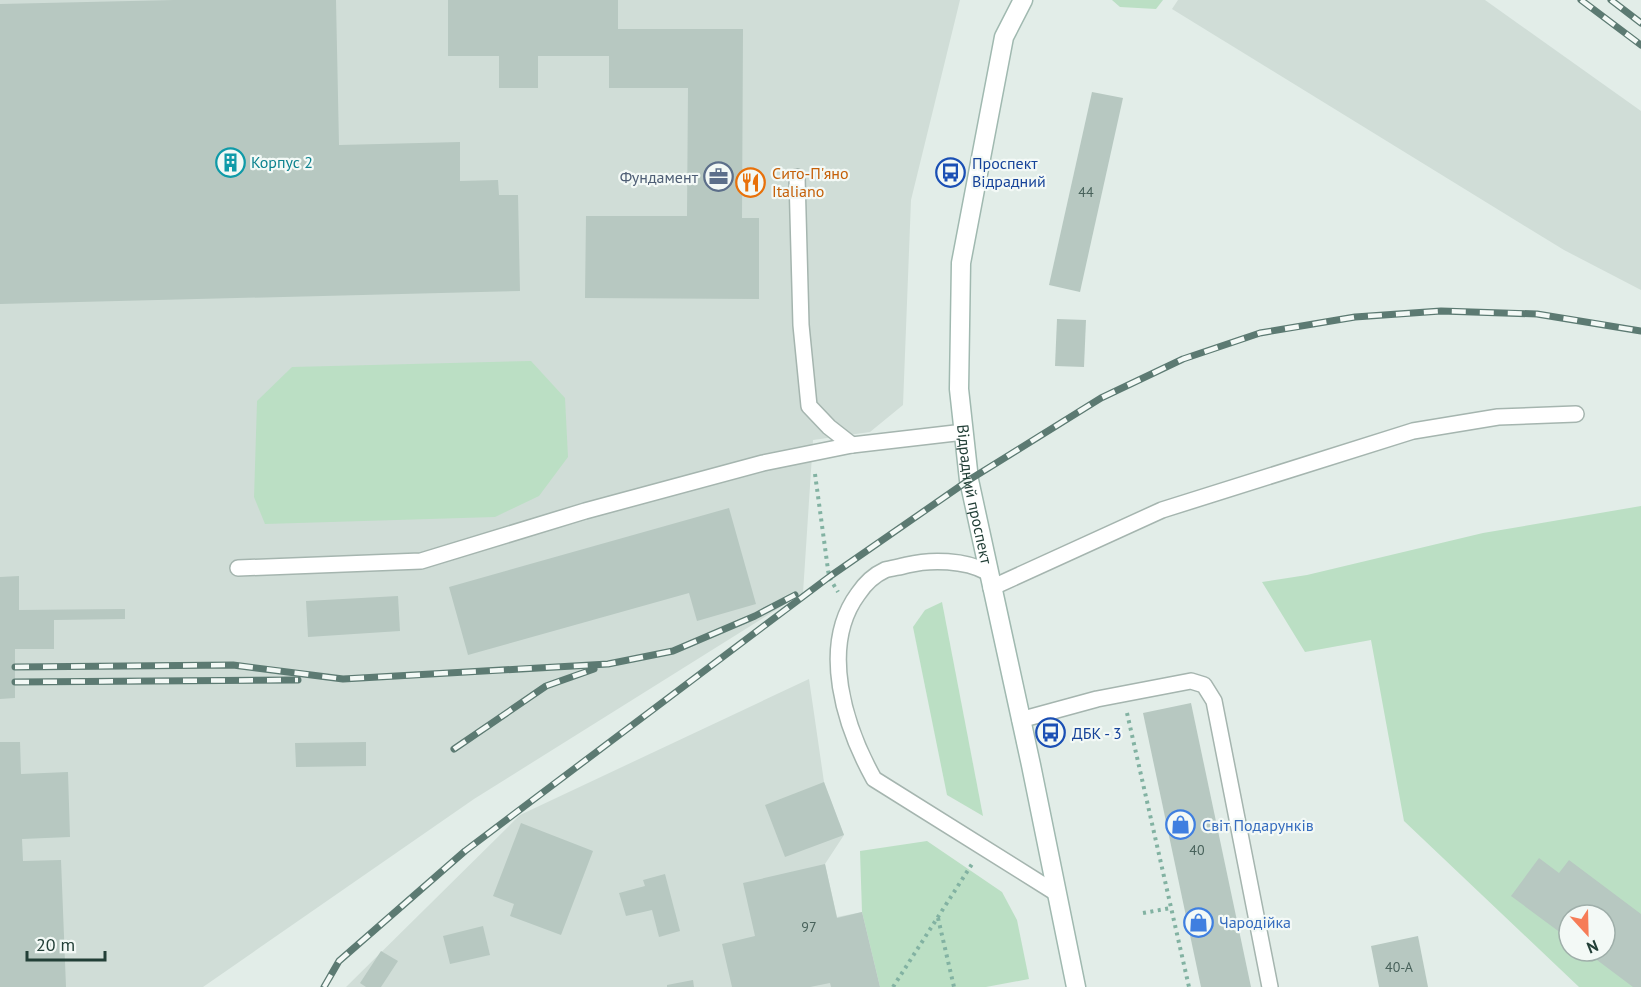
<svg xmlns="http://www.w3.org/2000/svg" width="1641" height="987" font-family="'PT Sans',sans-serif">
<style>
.built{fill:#d0ddd7}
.green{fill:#bbdfc4;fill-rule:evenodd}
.building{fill:#b7c8c1}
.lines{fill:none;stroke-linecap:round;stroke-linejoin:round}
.lane-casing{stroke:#a5b5af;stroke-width:18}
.secondary-casing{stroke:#a0b9b0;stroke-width:21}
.path{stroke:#82b2a2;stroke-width:4;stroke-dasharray:3 4.5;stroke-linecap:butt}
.lane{stroke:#fff;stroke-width:15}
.secondary{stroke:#fff;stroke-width:18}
.rail-casing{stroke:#5c7a72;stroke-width:7}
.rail{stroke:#f3f9f6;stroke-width:4.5;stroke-dasharray:14;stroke-linecap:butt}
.labels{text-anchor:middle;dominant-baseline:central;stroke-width:4.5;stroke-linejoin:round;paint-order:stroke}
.number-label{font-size:14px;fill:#47615a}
.culture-label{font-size:16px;fill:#0d838f;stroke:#f3f9f6;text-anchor:start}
.transit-label{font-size:16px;fill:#164399;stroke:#f3f9f6;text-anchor:start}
.food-label{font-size:16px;fill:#c56008;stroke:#f3f9f6;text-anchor:start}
.service-label{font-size:16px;fill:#4e5e75;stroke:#f3f9f6;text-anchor:end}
.street-label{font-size:16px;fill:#223f37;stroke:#f3f9f6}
.shop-label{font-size:16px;fill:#366cbe;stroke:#f3f9f6;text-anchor:start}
</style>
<rect width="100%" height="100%" fill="#e2ede8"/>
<!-- built -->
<g class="built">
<polygon points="0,0 960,0 911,200 903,405 870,432 813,440 803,593 474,799 203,987 0,987"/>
<polygon points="1178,0 1485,0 1641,111 1641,290 1564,250 1172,9"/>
<polygon points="809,679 824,782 844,835 825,864 837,917 862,912 880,987 346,987 520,815"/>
</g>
<!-- green -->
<g class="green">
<polygon points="1112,0 1163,0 1156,9 1120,7"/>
<polygon points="531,361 565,398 568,457 539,496 495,517 265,524 254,497 257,401 292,367"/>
<path d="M1641,506V987H1579L1404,821L1371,640L1305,652L1262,582L1307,575L1483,533ZM1569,915H1605V951H1569Z"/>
<polygon points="942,602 983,816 947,795 913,627 925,610"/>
<polygon points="927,841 1002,892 1017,920 1029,979 986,987 880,987 862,912 860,851"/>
</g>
<!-- building -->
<g class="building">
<polygon points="174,0 336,0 339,145 460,142 460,181 498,180 499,195 518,195 520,291 0,304 0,4"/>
<polygon points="448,0 618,0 618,29 743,29 742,218 759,218 759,299 585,298 586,216 687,216 688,88 609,88 609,56 538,56 538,88 499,88 499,56 448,56"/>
<polygon points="1092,92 1123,98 1080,292 1049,285"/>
<polygon points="1057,319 1086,320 1084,367 1055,366"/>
<polygon points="729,508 756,604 697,621 689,593 468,655 449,587"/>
<polygon points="19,576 19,610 125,609 125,619 54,620 54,649 15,649 15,698 0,699 0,577"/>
<polygon points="398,596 400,631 308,637 306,601"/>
<polygon points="1191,703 1251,987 1201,987 1143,713"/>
<polygon points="0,742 20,742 21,774 68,772 70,837 22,839 23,861 61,860 66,987 0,987"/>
<polygon points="366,742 366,766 296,767 295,743"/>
<polygon points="824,782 844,835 785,857 765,805"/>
<polygon points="521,823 593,851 561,935 510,916 514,904 493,896"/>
<polygon points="1539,858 1559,873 1569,860 1641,914 1641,987 1633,987 1585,951 1605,951 1605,915 1569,915 1569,939 1511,896"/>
<polygon points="825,864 837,918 862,912 880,987 831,987 830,983 810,987 732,987 722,944 755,936 743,883"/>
<polygon points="665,874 680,931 659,937 652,910 626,916 619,893 645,886 643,880"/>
<polygon points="483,926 490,955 450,964 443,936"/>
<polygon points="1418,936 1428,987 1379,987 1371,946"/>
<polygon points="381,951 398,961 381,987 366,987 360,983"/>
<polygon points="693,980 694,987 667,987 667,985"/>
</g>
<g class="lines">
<defs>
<g id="lane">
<polyline points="797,177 801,325 809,406 829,427 852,445"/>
<polyline points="238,568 421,561 585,511 763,463 852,445 964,432"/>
<path d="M987,572C965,560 931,559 907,565C900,567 892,568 885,570C874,575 864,585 858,594C819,647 845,727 874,779L1056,893"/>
<polyline points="991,588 1162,510 1413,431 1498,417 1576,414"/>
<polyline points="1020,720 1097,699 1191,681 1204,685 1214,701 1270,987"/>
</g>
<g id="secondary">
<path id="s1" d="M1023,0L1004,37L961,263L959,389L969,480L1031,765L1076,987"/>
</g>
</defs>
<!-- lane casing -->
<use href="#lane" class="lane-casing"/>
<!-- secondary casing -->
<use href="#secondary" class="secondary-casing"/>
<!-- path -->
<g class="path">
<polyline points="815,474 829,577 838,592"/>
<polyline points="1127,713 1189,987"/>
<polyline points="1143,913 1171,908"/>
<polyline points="938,918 954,987"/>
<polyline points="893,987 972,864"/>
</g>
<!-- lane -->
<use href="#lane" class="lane"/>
<!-- secondary -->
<use href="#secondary" class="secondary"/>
<defs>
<g id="rail">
<polyline points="1581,0 1641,45"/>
<polyline points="1611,0 1641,23"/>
<polyline points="15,667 233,665 343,679 608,664 673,651 755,616 795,595"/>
<polyline points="15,682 298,680"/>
<polyline points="454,749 546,686 594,669"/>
<polyline points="324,987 339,961 465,851 829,577 969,480 1101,398 1183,359 1260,333 1355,317 1441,311 1537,314 1641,331"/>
</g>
</defs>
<!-- rail casing -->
<use href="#rail" class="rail-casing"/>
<!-- rail -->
<use href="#rail" class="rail"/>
</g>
<!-- icons -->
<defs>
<symbol id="building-ring" viewBox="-11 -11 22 22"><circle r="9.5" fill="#f3f9f6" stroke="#0f9aa8" stroke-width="1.5"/><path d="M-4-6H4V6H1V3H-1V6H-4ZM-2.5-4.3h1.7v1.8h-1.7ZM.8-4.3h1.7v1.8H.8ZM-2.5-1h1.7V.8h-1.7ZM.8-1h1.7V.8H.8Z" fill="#0f9aa8"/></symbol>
<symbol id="bus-ring" viewBox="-11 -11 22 22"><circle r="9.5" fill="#f3f9f6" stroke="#1a4fb4" stroke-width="1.5"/><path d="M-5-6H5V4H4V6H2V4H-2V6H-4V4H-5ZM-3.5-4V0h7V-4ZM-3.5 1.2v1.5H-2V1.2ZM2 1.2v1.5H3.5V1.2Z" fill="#1a4fb4"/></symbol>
<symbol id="office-ring" viewBox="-11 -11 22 22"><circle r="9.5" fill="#f3f9f6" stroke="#5c6f8a" stroke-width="1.5"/><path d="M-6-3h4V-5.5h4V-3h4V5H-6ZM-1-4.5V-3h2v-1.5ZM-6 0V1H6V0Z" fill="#5c6f8a"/></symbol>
<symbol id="restaurant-ring" viewBox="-11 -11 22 22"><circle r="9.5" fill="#f3f9f6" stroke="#e8710a" stroke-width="1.5"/><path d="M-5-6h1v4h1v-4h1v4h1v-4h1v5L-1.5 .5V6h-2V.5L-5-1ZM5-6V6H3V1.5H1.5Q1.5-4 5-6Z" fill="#e8710a"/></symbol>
<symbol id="shop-ring" viewBox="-11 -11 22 22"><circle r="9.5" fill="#f3f9f6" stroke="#3f7fe0" stroke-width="1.5"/><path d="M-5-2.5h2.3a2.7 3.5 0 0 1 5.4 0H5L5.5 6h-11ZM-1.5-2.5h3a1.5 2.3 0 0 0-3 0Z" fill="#3f7fe0"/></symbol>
</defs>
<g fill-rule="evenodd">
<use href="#building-ring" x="214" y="146" width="33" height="33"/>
<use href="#bus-ring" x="934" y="156" width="33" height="33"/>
<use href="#office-ring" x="702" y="160" width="33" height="33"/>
<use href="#restaurant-ring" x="734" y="166" width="33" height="33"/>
<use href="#bus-ring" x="1034" y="716" width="33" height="33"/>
<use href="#shop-ring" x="1164" y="808" width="33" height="33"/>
<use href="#shop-ring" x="1182" y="906" width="33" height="33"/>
</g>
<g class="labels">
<!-- number labels -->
<g class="number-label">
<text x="1086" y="192">44</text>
<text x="1197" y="850">40</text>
<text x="809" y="927">97</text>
<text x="1399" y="967">40-А</text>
</g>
<!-- culture labels -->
<g class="culture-label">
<text x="251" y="162">Корпус 2</text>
</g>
<!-- transit labels -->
<g class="transit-label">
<text x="972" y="163">Проспект<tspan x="972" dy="18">Відрадний</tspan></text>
<text x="1072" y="733">ДБК - 3</text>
</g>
<!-- food labels -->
<g class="food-label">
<text x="772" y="173">Сито-П'яно<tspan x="772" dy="18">Italiano</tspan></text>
</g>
<!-- service labels -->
<g class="service-label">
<text x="698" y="177">Фундамент</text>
</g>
<!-- street labels -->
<g class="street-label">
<text stroke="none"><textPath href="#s1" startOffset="504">Відрадний проспект</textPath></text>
</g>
<!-- shop labels -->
<g class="shop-label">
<text x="1202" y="825">Світ Подарунків</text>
<text x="1219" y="922">Чародійка</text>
</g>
</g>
<!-- north arrow -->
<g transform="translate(1587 933) rotate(158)"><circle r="28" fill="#f3f9f6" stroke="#9fafaa" stroke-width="1.5"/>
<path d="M0-4.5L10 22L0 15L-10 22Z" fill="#f67c57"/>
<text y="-9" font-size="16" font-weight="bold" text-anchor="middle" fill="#223f37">N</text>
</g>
<!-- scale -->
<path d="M27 951v9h78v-9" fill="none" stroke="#223f37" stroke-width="3"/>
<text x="36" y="951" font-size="18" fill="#223f37" stroke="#f3f9f6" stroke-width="4.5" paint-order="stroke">20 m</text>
</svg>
